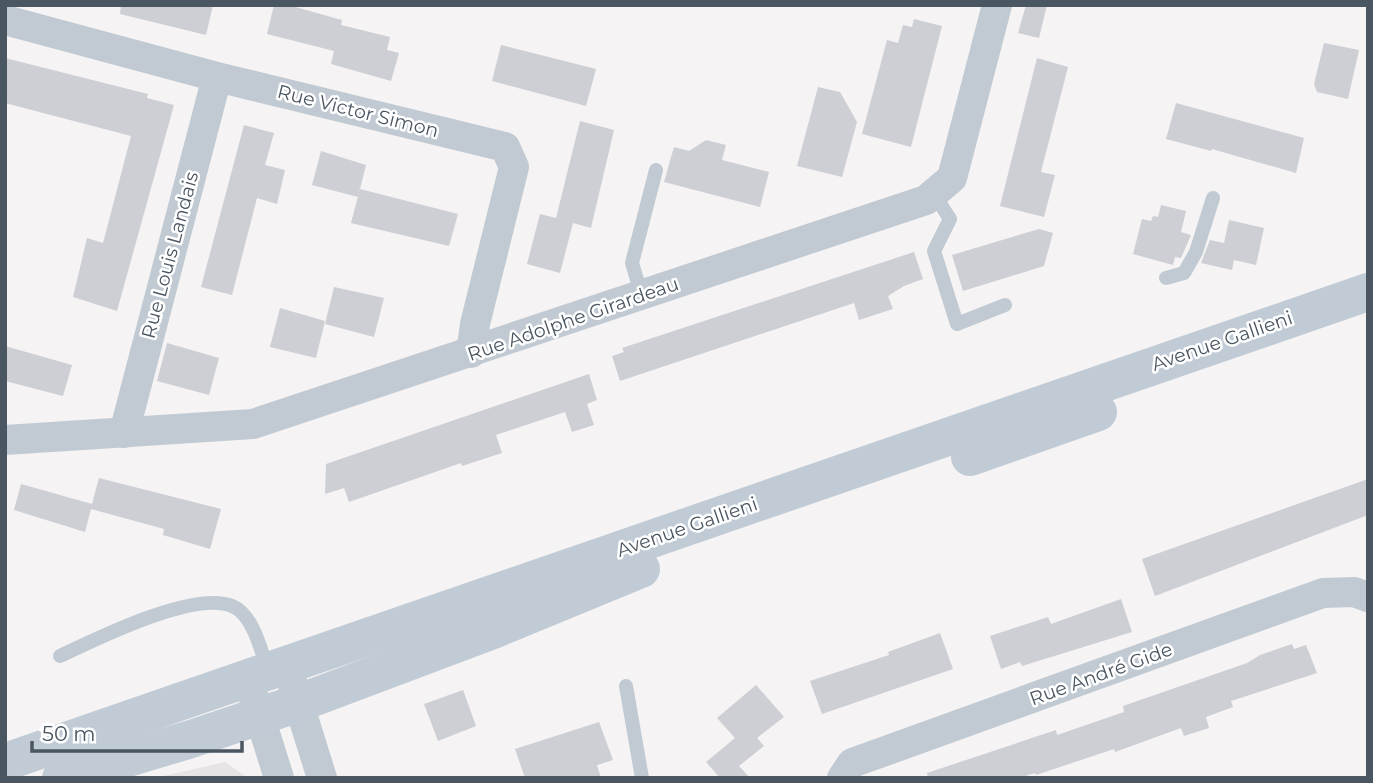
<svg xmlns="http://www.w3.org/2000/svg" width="1373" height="783" font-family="Montserrat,sans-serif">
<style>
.education{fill:#e6e4e5}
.building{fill:#cdcfd5}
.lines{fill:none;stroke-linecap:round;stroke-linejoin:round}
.lane{stroke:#c1cad2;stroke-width:14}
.street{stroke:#c1cad2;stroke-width:30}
.secondary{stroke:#c1cbd6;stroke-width:38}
.labels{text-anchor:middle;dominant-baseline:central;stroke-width:5;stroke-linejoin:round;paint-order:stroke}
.street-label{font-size:19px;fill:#4a5661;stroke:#fff}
</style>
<rect width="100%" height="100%" fill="#f5f3f3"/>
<!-- education -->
<polygon class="education" points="225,762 248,778 155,778"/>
<!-- building -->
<g class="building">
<polygon points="121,5 213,5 206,35 120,14"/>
<polygon points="274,5 288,5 342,20 341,25 390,37 387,50 399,53 391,81 331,64 334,51 267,34"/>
<polygon points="1026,5 1047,5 1039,38 1018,33"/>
<polygon points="914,19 942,26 911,147 862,134 887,40 898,43 903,25 912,27"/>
<polygon points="1324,43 1359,50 1348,99 1317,92 1314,84"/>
<polygon points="501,45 596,69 586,106 492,81"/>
<polygon points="5,58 148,94 147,98 174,105 117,311 73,297 87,238 103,243 131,136 5,103"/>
<polygon points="1037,58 1068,67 1041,172 1055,175 1044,217 1000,206"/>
<polygon points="818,87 840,92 857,122 842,177 797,166"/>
<polygon points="1176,103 1304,138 1296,173 1212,149 1211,151 1166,139"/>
<polygon points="580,121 614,130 591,228 573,223 560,273 527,264 540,214 564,220 556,218"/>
<polygon points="244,125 274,133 265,165 285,170 277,204 257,198 232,295 201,287"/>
<polygon points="706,140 726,145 722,160 769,172 760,207 664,182 674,147 689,151"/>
<polygon points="321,151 366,165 358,197 312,185"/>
<polygon points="360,189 458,214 449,246 351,223"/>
<polygon points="1161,205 1186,211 1181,232 1191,235 1181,258 1175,257 1173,265 1133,254 1142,219 1151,221 1153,216 1158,217"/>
<polygon points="1229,220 1264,228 1256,265 1234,260 1232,270 1201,263 1210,240 1224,243"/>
<polygon points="1039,229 1053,233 1044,266 963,291 952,255"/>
<polygon points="914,252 923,279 904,286 888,296 893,309 859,320 854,303 620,381 612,356 624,352 622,348"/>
<polygon points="334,287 384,298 374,337 325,324"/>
<polygon points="280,308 325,321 316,358 270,347"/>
<polygon points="167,343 219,358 209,395 157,381"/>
<polygon points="5,346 72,365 63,396 5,381"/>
<polygon points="589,374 597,400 587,404 594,425 572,432 565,412 496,435 502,453 462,466 461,463 349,502 344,488 325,494 326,464"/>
<polygon points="99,478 221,509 210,549 163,535 164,529 91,509 85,532 14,510 21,484 92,504"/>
<polygon points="1368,479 1368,515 1155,596 1142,559"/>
<polygon points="1121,599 1132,632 1022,666 1020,662 1001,669 990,636 1048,617 1051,624"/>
<polygon points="940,633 953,669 822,714 810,681 889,655 888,652"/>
<polygon points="1292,644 1294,649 1306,645 1317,673 1231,701 1233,707 1206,717 1209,728 1184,736 1181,728 1115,752 1114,749 1036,775 1035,773 1019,778 928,778 927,773 1056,730 1057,735 1124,712 1123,706 1247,663 1260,655"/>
<polygon points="756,685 784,717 757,738 764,746 739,766 750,778 720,778 706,762 735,738 717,718"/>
<polygon points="463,690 476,726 438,741 424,704"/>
<polygon points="599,722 613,760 597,765 601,778 525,778 515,749"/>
</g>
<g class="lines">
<!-- lane -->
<g class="lane">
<polyline points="934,194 950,219 934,251 957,324 1005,305"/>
<polyline points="1166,278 1184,273 1196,252 1213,198"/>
<polyline points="642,296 632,263 656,170"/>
<path d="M60,656C96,639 194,590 232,606C253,614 261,651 268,670"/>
<polyline points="626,686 642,778"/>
</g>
<!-- street -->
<g class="street">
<polyline points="5,20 217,77 505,147 514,167 475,324 471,353"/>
<polyline points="124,433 217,77"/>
<polyline points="5,440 253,424 926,200 952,178 997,5"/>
<polyline points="287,666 322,778"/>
<polyline points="253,695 279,778"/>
<polyline points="842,778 852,763 1323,593 1354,592 1368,597"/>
</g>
<!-- secondary -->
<g class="secondary">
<polyline points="970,457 1098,412"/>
<polyline points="5,762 1368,292"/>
<polyline points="61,778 188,740 299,703 493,630 641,569"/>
</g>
</g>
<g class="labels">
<!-- street labels -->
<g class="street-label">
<text transform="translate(358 111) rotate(14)">Rue Victor Simon</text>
<text transform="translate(170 255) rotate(-75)">Rue Louis Landais</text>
<text transform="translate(573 319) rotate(-19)">Rue Adolphe Girardeau</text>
<text transform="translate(1222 341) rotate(-19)">Avenue Gallieni</text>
<text transform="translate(687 527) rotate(-19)">Avenue Gallieni</text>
<text transform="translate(1101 674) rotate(-20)">Rue André Gide</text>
</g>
</g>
<!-- border -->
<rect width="1373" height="783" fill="none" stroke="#4a5661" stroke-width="14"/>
<!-- scale -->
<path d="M32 741v10h210v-10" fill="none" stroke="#4a5661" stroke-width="3.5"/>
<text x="42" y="741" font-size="21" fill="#4a5661" stroke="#ffffff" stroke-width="5" paint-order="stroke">50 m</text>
</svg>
